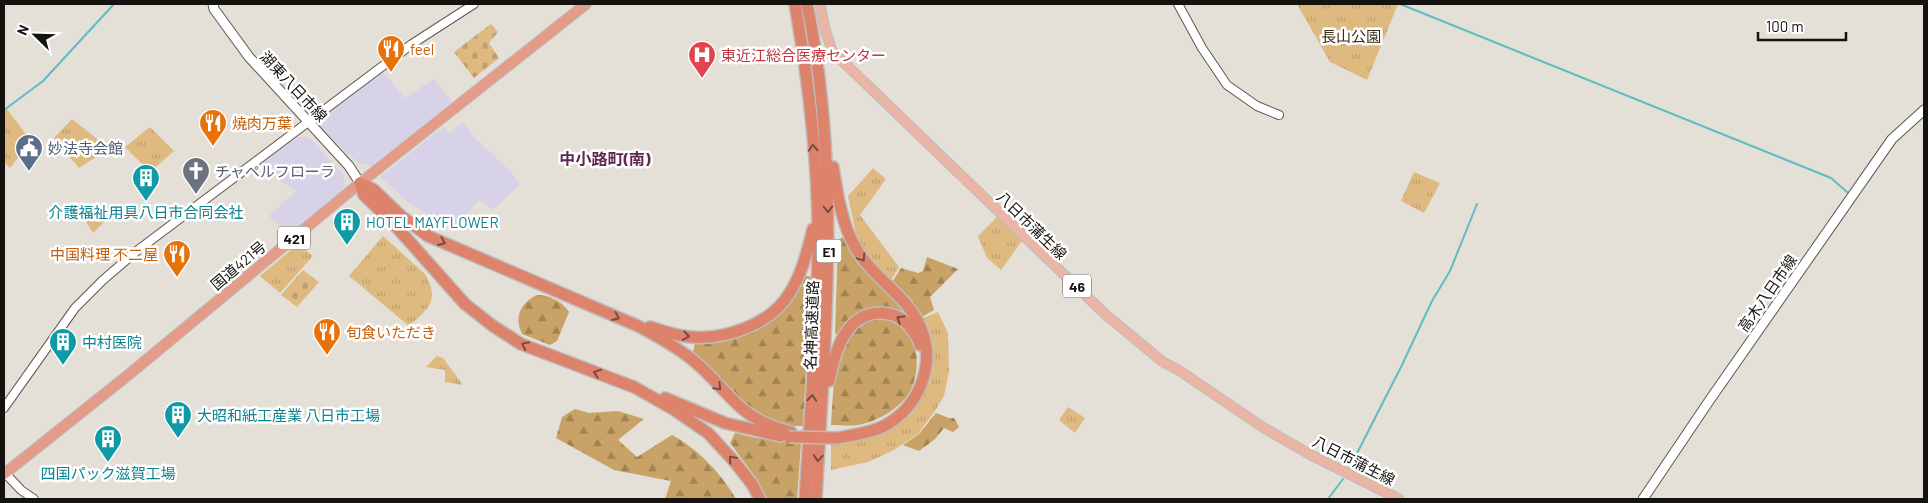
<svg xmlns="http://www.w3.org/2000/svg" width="1928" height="503" font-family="Barlow,'Noto Sans JP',sans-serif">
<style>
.commercial{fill:#d8d2e8}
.grass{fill:url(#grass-tufts)}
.forest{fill:url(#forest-firs)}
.cemetery{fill:url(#cemetery-stones)}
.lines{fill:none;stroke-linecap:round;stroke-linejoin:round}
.stream{stroke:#5ebcc5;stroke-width:2}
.tertiary-casing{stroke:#5c5851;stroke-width:10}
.secondary-casing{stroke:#5c5851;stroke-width:11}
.primary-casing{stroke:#bdbdbc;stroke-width:11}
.trunk-casing{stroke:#bdbdbc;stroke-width:12}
.motorway-casing{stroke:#bdbdbc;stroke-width:14}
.tertiary{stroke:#fff;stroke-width:8}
.secondary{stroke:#fff;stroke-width:9}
.primary{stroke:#ebb5a6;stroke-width:9}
.trunk{stroke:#e49c88;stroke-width:10}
.motorway{stroke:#de836b;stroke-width:11}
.motorway-bridge-casing{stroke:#bdbdbc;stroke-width:14;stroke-linecap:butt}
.motorway-bridge{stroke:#de836b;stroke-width:11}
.oneway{stroke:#7a4b3e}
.labels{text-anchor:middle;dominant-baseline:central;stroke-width:5;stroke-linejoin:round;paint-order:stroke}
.shield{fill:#fff;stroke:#5b5a58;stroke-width:1}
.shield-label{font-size:14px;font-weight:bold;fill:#151310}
.park-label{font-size:15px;fill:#3a2a0f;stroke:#fff}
.food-label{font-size:15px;fill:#c56008;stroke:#fff;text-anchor:start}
.health-label{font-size:15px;fill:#be3a42;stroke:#fff;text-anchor:start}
.street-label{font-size:15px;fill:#151310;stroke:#fff}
.service-label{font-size:15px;fill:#4e5e75;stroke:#fff;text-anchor:start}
.worship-label{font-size:15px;fill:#5b616d;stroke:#fff;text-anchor:start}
.culture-label{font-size:15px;fill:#0d838f;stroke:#fff;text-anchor:start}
.neighbourhood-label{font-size:16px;font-weight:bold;fill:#5f2751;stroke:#fff}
</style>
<defs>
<pattern id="grass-tufts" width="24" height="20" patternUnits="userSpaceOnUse" patternTransform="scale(1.25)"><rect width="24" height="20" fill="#deba81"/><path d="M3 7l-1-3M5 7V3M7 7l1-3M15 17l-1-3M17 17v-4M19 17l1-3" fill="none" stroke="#be9f6e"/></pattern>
<pattern id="forest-firs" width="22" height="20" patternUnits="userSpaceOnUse" patternTransform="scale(1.25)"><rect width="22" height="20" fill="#c8a266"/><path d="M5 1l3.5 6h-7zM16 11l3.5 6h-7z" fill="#a18353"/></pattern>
<pattern id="cemetery-stones" width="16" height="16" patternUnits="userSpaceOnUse" patternTransform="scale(1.25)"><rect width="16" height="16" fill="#deba81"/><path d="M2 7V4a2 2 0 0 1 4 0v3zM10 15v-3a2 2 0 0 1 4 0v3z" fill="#be9f6e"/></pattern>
</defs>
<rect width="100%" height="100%" fill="#e4dfd7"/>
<!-- commercial -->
<g class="commercial">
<polygon points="381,70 405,98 434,79 452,102 371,166 358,163 320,127 319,118"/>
<polygon points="463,122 473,136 510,171 520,184 493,210 479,200 455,227 411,205 380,177 444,126 449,133"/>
<polygon points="298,137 308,137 343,174 345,187 290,234 269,216 296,191 256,166"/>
</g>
<!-- grass -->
<g class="grass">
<polygon points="1297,4 1398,4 1367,80 1330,62"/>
<polygon points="7,109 37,149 32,155 23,151 10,168 4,162 4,112"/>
<polygon points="72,119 106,146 105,151 79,168 54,138"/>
<polygon points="150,127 174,151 150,172 125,147"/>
<polygon points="873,168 886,179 860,215 899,267 890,282 870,262 858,244 848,196"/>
<polygon points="1414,172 1440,183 1424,213 1401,201"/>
<polygon points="999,215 1024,238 1001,270 987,258 978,236"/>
<path d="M383,236L425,274C440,301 429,308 409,326L349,276Z"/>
<polygon points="298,244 313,256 280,293 260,276"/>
<polygon points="938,312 948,333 949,372 944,396 935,411 918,434 892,451 868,462 831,470 831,443 880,430 924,387 921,319"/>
<polygon points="437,356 443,358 463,385 445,382 445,370 426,367"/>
<polygon points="1068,407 1085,418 1075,433 1059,420"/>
</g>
<!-- forest -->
<g class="forest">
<polygon points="843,237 856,258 903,307 901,312 890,308 877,308 839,335 835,333 838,240"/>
<polygon points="927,257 958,269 930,297 934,310 920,318 891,284 901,268 918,273 923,271"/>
<path d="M804,275L811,277L803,426C793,426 782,426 772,422C744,410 715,375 693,353L695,342L706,344L722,342L740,337L756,329Z"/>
<path d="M537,295C549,295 562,301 569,312L557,341L550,345L522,334C514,317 520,303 537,295Z"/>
<path d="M873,318C879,318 887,317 892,319C919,331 923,369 909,393C901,407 881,419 866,423C856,427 842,425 831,425C834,393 831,349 859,326C863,322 869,321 873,318Z"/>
<path d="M575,409L589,413L618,411L644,419L618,440L637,457L672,435C698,449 722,474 736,499H665L671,481L614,470L556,438L562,417Z"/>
<polygon points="936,413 949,418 954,418 959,427 953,432 944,428 935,439 919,451 903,445 919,434"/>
<polygon points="735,433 756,438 801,443 797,499 768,499 756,478 730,443"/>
</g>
<!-- cemetery -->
<g class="cemetery">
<polygon points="491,24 498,32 489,43 499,58 474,78 454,52"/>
<polygon points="98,206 107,219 93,233 83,217"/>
<polygon points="303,270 319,282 297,307 281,295"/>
</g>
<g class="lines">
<!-- stream -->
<g class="stream">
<polyline points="1400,4 1831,178 1847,192"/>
<polyline points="4,110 43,81 114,4"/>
<polyline points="1349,469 1402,365 1432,301 1450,271 1477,204"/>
<polyline points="1328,499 1343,479"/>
</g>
<defs>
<g id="tertiary">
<polyline points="1178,4 1202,48 1227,85 1257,106 1279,115"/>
<polyline points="4,408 75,308 103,280 138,250 412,44 474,4"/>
<polyline points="5,473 21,490 34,499"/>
</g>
<g id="secondary">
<polyline points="213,4 214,9 249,57 349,166 360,183"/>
<polyline points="1643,499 1709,401 1892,139 1924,110"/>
</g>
<polyline id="primary" points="820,4 825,29 832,51 1105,314 1163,362 1180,371 1264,428 1311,455 1399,499"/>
<polyline id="trunk" points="4,474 127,376 360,183 586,4"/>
<g id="motorway">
<path d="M795,4C809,84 819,167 818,249C817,333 810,416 805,499"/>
<path d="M807,4C841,167 825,334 816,499"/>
<path d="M833,167C837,193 842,224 855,247C871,276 904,294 918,322C938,360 921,406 884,426C870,433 853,435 837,438"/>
<polyline points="360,183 364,195 393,223 465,304 493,326 521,344 634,387 673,409 708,433 733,460 752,484 760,499"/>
<path d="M360,183L374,190L401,216L428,236L638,326C657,336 677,347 694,361C732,393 736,418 791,432"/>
<path d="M650,327C663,331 677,336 691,337C725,340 771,324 789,294C802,274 807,252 813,229"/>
<path d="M829,381C833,362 838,339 853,324C871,307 900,310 913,331C916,336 919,340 920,345"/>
<polyline points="665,398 725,423 780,436"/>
</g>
</defs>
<!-- tertiary casing -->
<use href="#tertiary" class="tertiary-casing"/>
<!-- secondary casing -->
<use href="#secondary" class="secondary-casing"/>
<!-- primary casing -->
<use href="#primary" class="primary-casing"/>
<!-- trunk casing -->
<use href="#trunk" class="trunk-casing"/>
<!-- motorway casing -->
<use href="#motorway" class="motorway-casing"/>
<!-- tertiary -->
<use href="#tertiary" class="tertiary"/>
<!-- secondary -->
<use href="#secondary" class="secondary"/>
<!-- primary -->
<use href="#primary" class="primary"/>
<!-- trunk -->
<use href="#trunk" class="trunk"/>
<!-- motorway -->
<use href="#motorway" class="motorway"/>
<defs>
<polyline id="motorway-bridge" points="789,437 837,438"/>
</defs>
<!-- motorway-bridge casing -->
<use href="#motorway-bridge" class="motorway-bridge-casing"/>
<!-- motorway-bridge -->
<use href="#motorway-bridge" class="motorway-bridge"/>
</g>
<!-- one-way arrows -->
<defs><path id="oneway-chevron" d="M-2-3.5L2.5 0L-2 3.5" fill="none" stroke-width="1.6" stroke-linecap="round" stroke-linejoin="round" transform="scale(1.25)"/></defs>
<g class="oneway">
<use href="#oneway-chevron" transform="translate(813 148) rotate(-93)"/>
<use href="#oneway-chevron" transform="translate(828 209) rotate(89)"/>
<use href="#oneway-chevron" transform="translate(442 242) rotate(23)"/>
<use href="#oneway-chevron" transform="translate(862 258) rotate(56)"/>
<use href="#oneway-chevron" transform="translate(616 317) rotate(23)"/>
<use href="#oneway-chevron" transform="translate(900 319) rotate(-148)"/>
<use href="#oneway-chevron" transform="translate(686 336) rotate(9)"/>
<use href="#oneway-chevron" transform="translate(525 345) rotate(-154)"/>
<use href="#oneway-chevron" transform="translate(597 373) rotate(-159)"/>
<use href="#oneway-chevron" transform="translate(718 387) rotate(46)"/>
<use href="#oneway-chevron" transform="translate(812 398) rotate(-86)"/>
<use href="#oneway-chevron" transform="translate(818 458) rotate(94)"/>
<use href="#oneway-chevron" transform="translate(732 459) rotate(-131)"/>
</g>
<!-- icons -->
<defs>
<symbol id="restaurant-pin" viewBox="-11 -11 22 30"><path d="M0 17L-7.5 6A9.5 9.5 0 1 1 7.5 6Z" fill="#e8710a" stroke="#fff"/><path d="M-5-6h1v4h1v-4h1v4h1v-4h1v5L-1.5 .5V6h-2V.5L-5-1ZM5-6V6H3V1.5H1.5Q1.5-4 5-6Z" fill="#fff"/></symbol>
<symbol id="hospital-pin" viewBox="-11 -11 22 30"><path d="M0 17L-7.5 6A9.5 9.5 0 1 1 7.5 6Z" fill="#e0444e" stroke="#fff"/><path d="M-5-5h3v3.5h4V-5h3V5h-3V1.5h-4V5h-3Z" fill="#fff"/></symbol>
<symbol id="civic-pin" viewBox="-11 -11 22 30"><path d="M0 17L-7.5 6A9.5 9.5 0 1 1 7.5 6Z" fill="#5c6f8a" stroke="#fff"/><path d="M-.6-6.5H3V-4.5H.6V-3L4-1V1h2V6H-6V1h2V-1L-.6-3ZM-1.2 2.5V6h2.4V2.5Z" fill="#fff"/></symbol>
<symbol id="church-pin" viewBox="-11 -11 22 30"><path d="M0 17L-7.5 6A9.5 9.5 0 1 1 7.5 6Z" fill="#6b7280" stroke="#fff"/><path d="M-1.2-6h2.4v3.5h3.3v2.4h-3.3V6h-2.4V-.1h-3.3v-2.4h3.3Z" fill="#fff"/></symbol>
<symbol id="building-pin" viewBox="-11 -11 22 30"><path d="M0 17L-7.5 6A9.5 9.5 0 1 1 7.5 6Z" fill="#0f9aa8" stroke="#fff"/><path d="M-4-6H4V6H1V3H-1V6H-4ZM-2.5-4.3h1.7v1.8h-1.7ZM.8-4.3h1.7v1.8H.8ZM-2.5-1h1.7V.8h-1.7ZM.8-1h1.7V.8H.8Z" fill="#fff"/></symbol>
</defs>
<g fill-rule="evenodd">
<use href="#restaurant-pin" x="375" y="33" width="32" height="43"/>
<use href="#hospital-pin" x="686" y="39" width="32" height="43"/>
<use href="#restaurant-pin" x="197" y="107" width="32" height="43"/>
<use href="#civic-pin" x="13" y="132" width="32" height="43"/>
<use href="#church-pin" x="180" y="155" width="32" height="43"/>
<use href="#building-pin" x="130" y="162" width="32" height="43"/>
<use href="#building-pin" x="331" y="206" width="32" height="43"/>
<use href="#restaurant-pin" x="161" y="238" width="32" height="43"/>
<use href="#restaurant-pin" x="311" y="316" width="32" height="43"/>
<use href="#building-pin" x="47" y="326" width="32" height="43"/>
<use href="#building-pin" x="162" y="399" width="32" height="43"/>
<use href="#building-pin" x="92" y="423" width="32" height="43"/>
</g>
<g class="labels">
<!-- shield labels -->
<g class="shield">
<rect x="278" y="226.5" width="32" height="23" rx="4"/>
<rect x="816.5" y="239.5" width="25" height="23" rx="4"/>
<rect x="1063" y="274.5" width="28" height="23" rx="4"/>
</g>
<g class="shield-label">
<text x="294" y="238">421</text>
<text x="829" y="251">E1</text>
<text x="1077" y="286">46</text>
</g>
<!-- park labels -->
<g class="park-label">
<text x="1351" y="36">長山公園</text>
</g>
<!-- food labels -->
<g class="food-label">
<text x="410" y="49">feel</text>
<text x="232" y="123">焼肉万葉</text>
<text x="158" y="254" text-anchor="end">中国料理 不二屋</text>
<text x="346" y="332">旬食いただき</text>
</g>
<!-- health labels -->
<g class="health-label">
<text x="721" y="55">東近江総合医療センター</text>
</g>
<!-- street labels -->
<g class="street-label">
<text transform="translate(294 86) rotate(47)">湖東八日市線</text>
<text transform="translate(1032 225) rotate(44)">八日市蒲生線</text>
<text transform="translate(238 265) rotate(-40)">国道421号</text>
<text transform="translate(1767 293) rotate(-55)">高木八日市線</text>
<text transform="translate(811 325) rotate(-88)">名神高速道路</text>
<text transform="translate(1354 460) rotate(27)">八日市蒲生線</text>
</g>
<!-- service labels -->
<g class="service-label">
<text x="48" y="148">妙法寺会館</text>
</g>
<!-- worship labels -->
<g class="worship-label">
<text x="215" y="171">チャペルフローラ</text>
</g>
<!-- culture labels -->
<g class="culture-label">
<text x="146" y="212" text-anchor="middle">介護福祉用具八日市合同会社</text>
<text x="366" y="222">HOTEL MAYFLOWER</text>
<text x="82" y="342">中村医院</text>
<text x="197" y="415">大昭和紙工産業 八日市工場</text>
<text x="108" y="473" text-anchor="middle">四国パック滋賀工場</text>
</g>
<!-- neighbourhood labels -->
<g class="neighbourhood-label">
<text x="605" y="158">中小路町(南)</text>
</g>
</g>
<!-- border -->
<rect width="1928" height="503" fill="none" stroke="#151310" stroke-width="10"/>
<!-- north arrow -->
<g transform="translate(35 35) rotate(293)" stroke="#ffffff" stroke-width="4" paint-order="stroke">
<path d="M0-4L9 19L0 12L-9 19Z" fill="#151310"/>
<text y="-8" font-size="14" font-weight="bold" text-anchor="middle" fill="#151310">N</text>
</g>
<!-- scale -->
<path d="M1758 32v8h88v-8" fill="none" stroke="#151310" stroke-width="2.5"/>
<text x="1766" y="32" font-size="15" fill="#151310" stroke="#ffffff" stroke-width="4" paint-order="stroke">100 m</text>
</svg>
